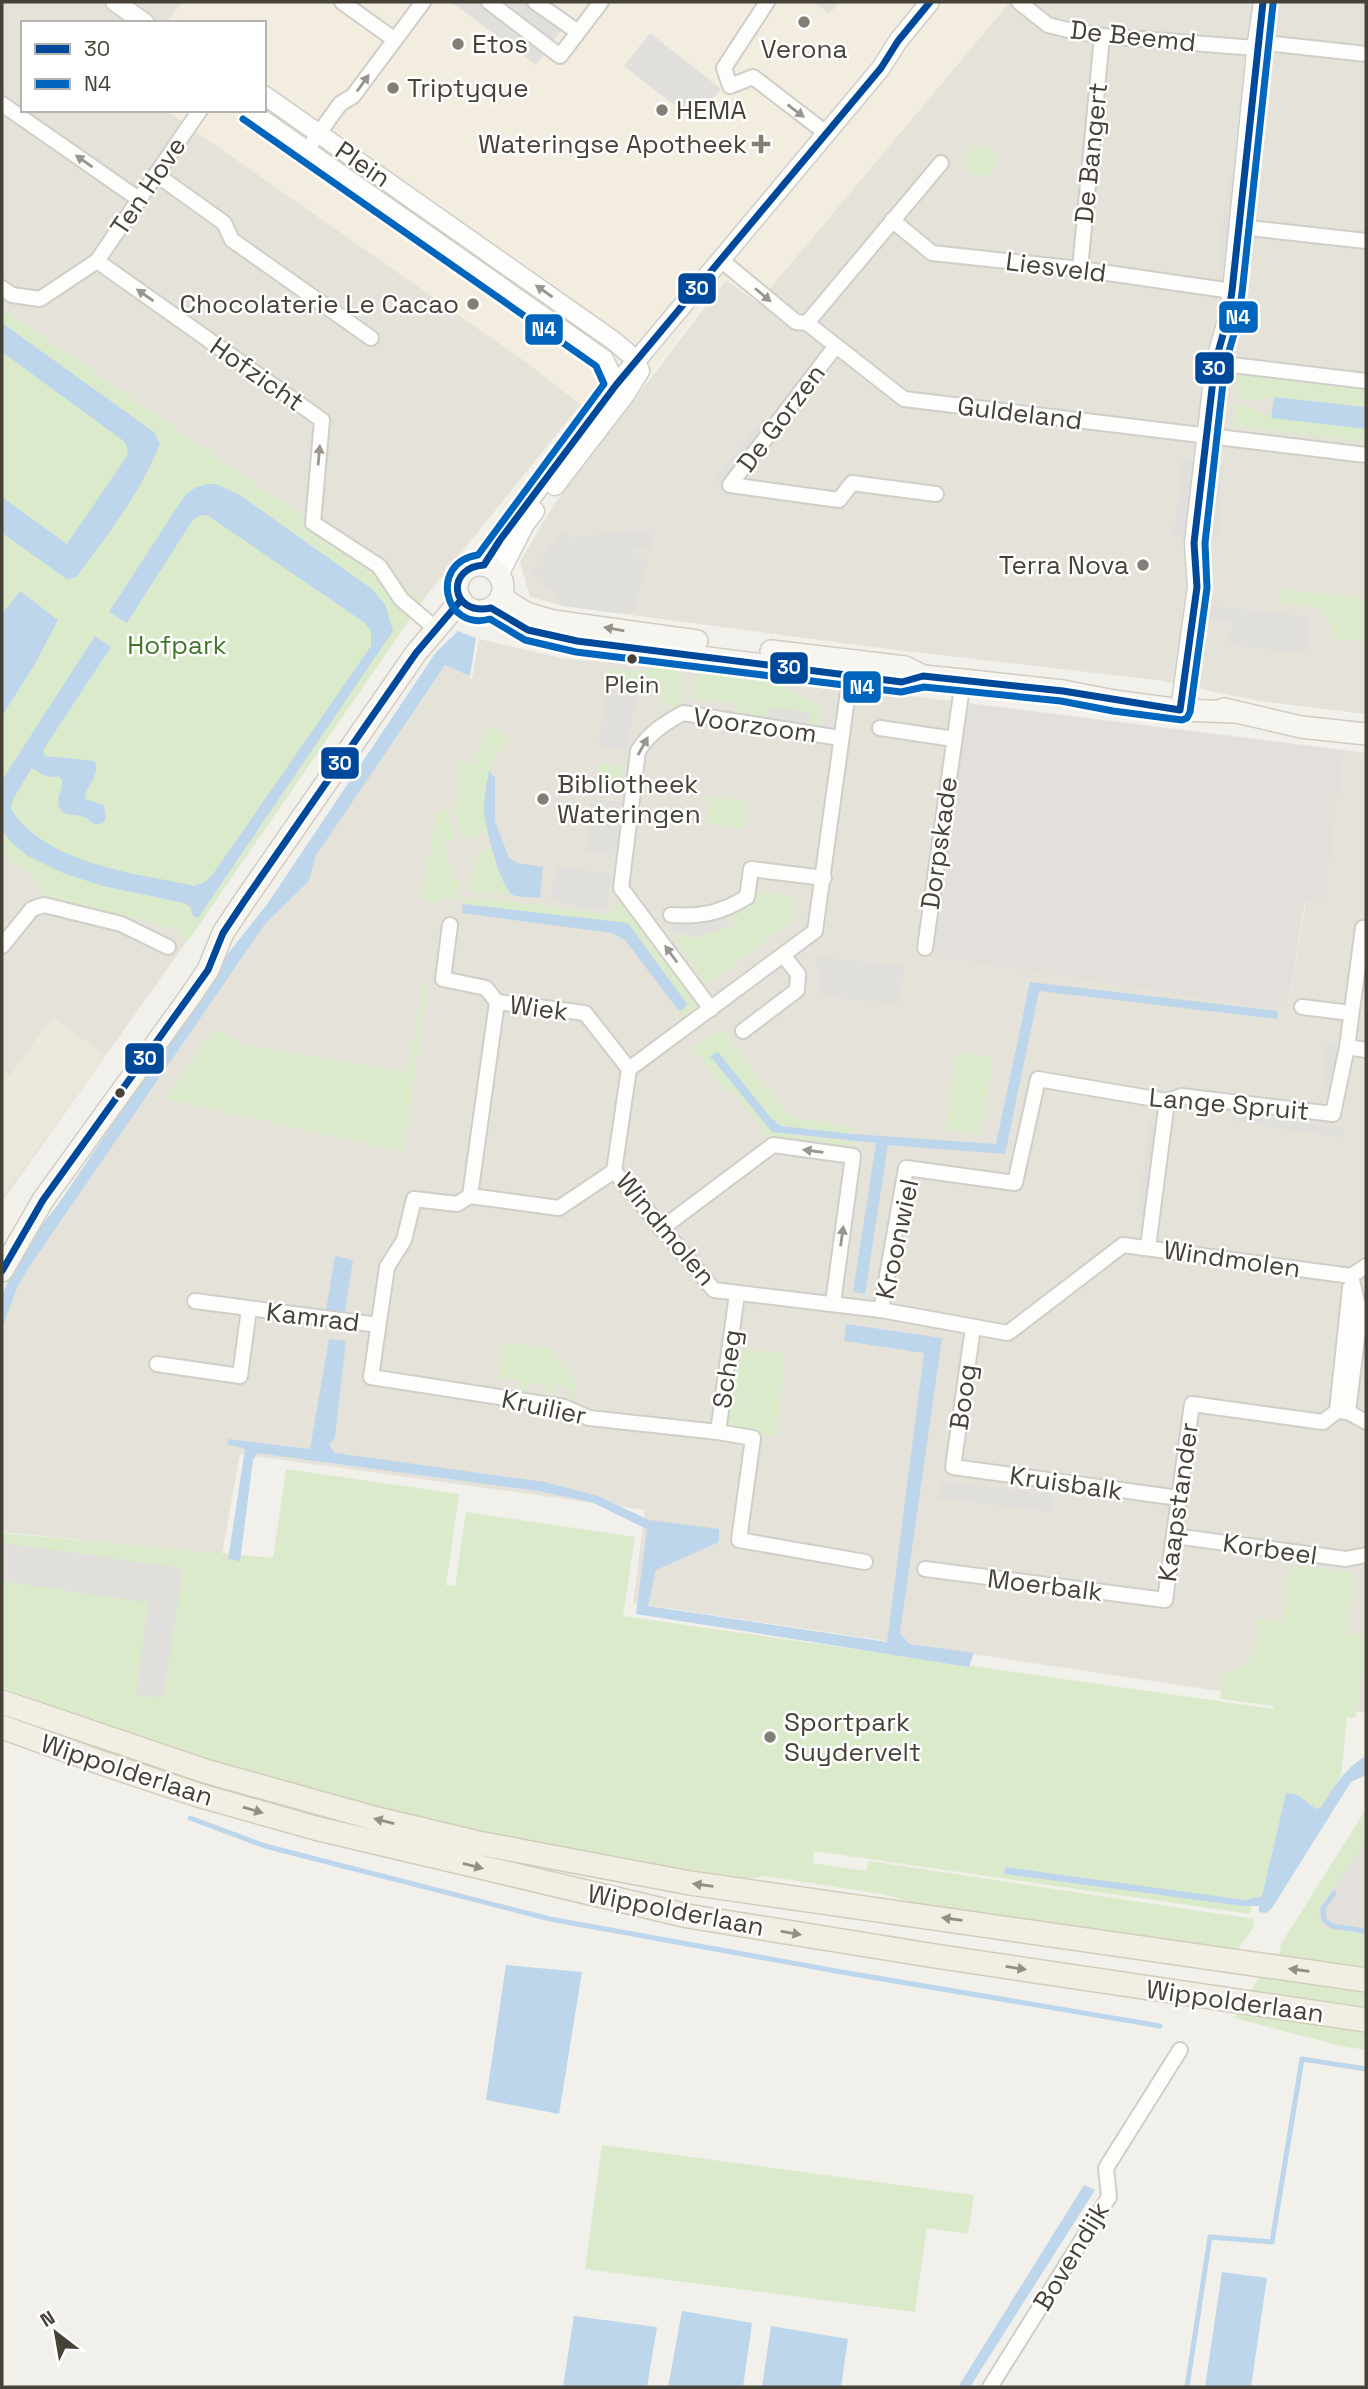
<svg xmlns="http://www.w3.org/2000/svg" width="1368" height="2389" font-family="'Space Grotesk',sans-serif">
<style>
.residential{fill:#e5e2d9;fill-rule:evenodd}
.commercial{fill:#f3eddf}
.industrial{fill:#e3e0db}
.education{fill:#ebe8db}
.green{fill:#dceacc}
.parking{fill:#e0dfdb}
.water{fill:#bed6ec}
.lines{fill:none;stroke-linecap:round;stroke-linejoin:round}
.stream{stroke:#bed6ec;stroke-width:5}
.minor-casing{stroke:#cfcec9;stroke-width:18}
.tertiary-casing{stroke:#cfcec9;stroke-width:21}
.secondary-casing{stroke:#d0cdc2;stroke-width:24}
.primary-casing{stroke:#d2cdba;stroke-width:26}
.minor{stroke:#fdfdfc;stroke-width:14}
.tertiary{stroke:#fdfdfc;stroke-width:18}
.secondary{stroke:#f7f5ef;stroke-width:21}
.primary{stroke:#f1eee4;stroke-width:23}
.bus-1-casing{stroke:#fff;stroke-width:12}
.bus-2-casing{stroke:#fff;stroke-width:12}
.bus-1{stroke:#004899;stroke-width:7}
.bus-2{stroke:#0065bd;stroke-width:7}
.oneway{fill:#999690}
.oneway2{fill:#96938a}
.oneway3{fill:#948f85}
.poi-dot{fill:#827f76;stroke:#fff;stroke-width:2.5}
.bus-dot{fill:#474237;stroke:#fff;stroke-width:2.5}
.labels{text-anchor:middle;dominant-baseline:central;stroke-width:5;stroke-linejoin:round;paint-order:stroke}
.bus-label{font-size:24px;fill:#474237;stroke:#fff}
.street-label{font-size:26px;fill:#474237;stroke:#fff}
.poi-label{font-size:26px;fill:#474237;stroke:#fff;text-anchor:start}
.park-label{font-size:26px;fill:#43762d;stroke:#fff}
.line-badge{stroke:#fff;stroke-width:2.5}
.badge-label{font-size:19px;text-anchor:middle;font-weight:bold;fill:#fff}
</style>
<rect width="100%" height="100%" fill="#f1f0eb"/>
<!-- residential -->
<g class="residential">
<path d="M2,2H914L709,253L560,430L423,600L2,308ZM23,23H264V110H23Z"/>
<polygon points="946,2 1366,2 1366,714 1260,701 1156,680 872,647 564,606 530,597 520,562 552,507 752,246"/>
<polygon points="479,639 565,659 661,665 967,703 1287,1010 1306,902 1326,902 1344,750 1366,753 1366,1713 633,1603 645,1510 240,1454 222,1554 2,1532 2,1318 26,1266 445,654 472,679"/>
<polygon points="2,834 194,931 2,1202"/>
</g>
<!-- commercial -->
<polygon class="commercial" points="182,2 814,2 829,14 840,2 1010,2 758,303 724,279 610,427 523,360 165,110 264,110 264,23 166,23"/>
<!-- industrial -->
<g class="industrial">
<polygon points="967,703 1344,750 1326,902 1305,902 1287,1010 931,956"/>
<polygon points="1366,1829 1366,1951 1289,1940"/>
</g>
<!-- education -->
<polygon class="education" points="53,1017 106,1056 2,1197 2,1070 9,1076"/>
<!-- green -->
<g class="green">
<circle cx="981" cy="161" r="15"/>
<polygon points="2,308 423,600 188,941 175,929 47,896 35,879 2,851"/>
<polygon points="1238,375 1366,390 1366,407 1275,397 1274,399 1261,398 1254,401 1236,399"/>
<polygon points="1236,405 1254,407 1259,413 1272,414 1272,418 1366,429 1366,442 1233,426"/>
<polygon points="1281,589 1366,598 1366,642 1331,639 1332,622 1326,621 1325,609 1277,602"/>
<polygon points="659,665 679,667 682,673 680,705 670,709 650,682 607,676 608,669 640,671"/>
<polygon points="696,671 775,681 808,701 822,704 819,727 808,725 809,712 769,708 768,720 736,715 737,704 694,698"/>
<polygon points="491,725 509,740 495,758 491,772 490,771 484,812 488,833 478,834 478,842 473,843 471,835 459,837 456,817 459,759 473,766 483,737"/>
<polygon points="598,763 622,766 619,788 596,785"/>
<polygon points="710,797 747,801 743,829 706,824"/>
<polygon points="437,811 449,811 454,839 444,841 453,880 461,878 457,899 441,898 439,903 424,901 422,898"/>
<polygon points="492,848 508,891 515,896 468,891 480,852"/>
<polygon points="755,892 794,896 793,919 708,985 671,935 696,938 734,926 732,914 754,898"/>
<polygon points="469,896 613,915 614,906 620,903 627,906 693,994 690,998 698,1009 680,1022 676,1022 682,1016 678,1010 683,1010 628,923 463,904"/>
<polygon points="423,985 428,986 403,1152 167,1099 214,1030 224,1033 241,1045 408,1072"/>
<polygon points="721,1028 788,1116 853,1127 852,1134 781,1126 771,1118 718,1052 711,1056 772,1132 852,1141 850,1150 771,1141 732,1090 723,1089 693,1048"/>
<polygon points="958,1052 993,1058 980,1134 945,1128"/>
<polygon points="509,1343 549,1348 576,1383 574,1399 569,1398 571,1388 555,1386 553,1396 544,1395 545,1385 527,1382 526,1393 518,1391 519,1381 498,1378 503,1347"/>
<polygon points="741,1349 786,1354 776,1436 734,1430 727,1420"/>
<path d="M286,1469L459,1494L446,1585L455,1586L466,1512L635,1537L623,1616L1273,1709V1706L1220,1699L1223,1674C1254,1666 1259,1652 1257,1620L1283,1621L1290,1565L1353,1573L1348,1634L1366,1636V1647L1356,1717H1347L1341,1777L1321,1807L1316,1809L1298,1795L1286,1793L1262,1896L1253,1899L1250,1914L814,1851L813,1863L866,1871L869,1861L1254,1919L1253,1928L1238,1949L920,1904L882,1894L765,1876L746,1879L578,1852L359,1806L209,1762L95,1723L2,1687V1533L273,1558Z"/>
<polygon points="1366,1809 1366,1841 1319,1909 1318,1919 1325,1928 1366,1934 1366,1968 1279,1956 1281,1944"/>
<polygon points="1261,1972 1366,1987 1366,2007 1252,1990"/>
<polygon points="1238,2012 1366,2030 1366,2050 1341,2046 1234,2018"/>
<polygon points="602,2145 974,2195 968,2234 927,2228 915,2312 585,2269"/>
</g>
<!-- parking -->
<g class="parking">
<polygon points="451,2 526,2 562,29 536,65"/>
<polygon points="650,33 721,89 695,121 624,66"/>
<polygon points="337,153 488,259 476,263 325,157"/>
<polygon points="1228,176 1239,178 1228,268 1218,267"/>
<polygon points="763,418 771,424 722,486 714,480"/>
<polygon points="1182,459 1194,460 1186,536 1174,535"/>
<polygon points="1210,464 1224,465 1217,540 1203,539"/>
<polygon points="642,529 649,531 654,546 650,551 644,546 640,550 636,547 632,551 648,562 634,611 623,614 564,606 552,592 530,574 562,532 571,538"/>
<polygon points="1207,605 1309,617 1305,654 1229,645 1232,622 1205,619"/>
<polygon points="606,693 635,697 628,750 598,746"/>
<polygon points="769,708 810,712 808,725 768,720"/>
<polygon points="592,799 622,803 615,855 585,851"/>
<polygon points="555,866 611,874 606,910 550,901"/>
<polygon points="725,916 728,926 696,936 670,932 672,922 695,925"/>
<polygon points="817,957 904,966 900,1004 819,996 822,969 816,968"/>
<polygon points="1327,1042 1337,1044 1331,1091 1321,1090"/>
<polygon points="1235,1112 1344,1129 1342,1138 1234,1121"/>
<polygon points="1149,1123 1160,1125 1149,1217 1138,1215"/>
<polygon points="940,1481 1053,1495 1051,1512 938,1498"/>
<polygon points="2,1543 183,1568 163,1698 136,1695 148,1603 2,1581"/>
</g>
<!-- water -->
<g class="water">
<path d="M2,323L154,432L160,444C140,493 109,534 77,576L68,580L2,533V497L67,544L127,456L128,450L125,442L2,352Z"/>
<polygon points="1274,397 1366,407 1366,429 1271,418"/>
<path d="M208,484H216L240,495L372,589L385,604L393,631L198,918L192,915L191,908L184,903L103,886L63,873L28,856L11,842L2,830V780L95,636L111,647L43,750L45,756L95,761C100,779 86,784 85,799L104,805L106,817C104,822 104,824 98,824C92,825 89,819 84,817C75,814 63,817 59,807C56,798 63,789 62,780L58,776C47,779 41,774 32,768L13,799L11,809C47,865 135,873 195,886L205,882L213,874L371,646V631L365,623L207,515L199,516L192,521L127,623L109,612L185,495L196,487Z"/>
<polygon points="20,591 58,620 35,664 2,716 2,614"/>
<polygon points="458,631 476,638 470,676 445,665 315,857 309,881 265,924 29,1267 17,1288 2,1328 2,1296 19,1255 59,1203 230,951 268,903 436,652"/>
<path d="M489,770L495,778V821L509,858L517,863L543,867L540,898C532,897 521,898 513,895C500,888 486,828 484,813C483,800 487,784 489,770Z"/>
<polygon points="463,904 628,923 687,1004 683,1010 678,1010 625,940 612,933 462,913"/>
<polygon points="1030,982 1278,1011 1277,1019 1039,991 1005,1154 888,1145 865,1294 853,1292 876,1143 772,1132 710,1056 718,1052 771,1118 781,1126 852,1134 996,1144"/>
<polygon points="335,1256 353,1260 344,1318 325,1316"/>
<polygon points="846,1324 942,1338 900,1633 909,1644 974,1653 969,1667 636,1614 647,1529 591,1502 538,1491 257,1453 253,1460 240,1561 228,1559 245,1449 227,1444 228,1439 310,1449 329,1339 346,1341 335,1437 329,1445 335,1453 545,1482 598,1496 649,1520 719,1529 719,1542 656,1570 648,1606 887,1642 924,1353 844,1341"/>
<path d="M1366,1756V1775L1351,1782L1272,1908L1266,1913L1259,1912V1906H1242L1004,1874L1005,1867L1245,1900L1262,1896L1286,1793L1298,1795L1316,1809L1321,1807C1334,1787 1345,1768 1366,1756Z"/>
<polygon points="506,1965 582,1972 559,2114 486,2100"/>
<polygon points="1084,2185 1095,2190 970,2387 958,2387"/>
<polygon points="1222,2272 1267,2278 1251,2387 1205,2387"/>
<polygon points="682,2311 752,2323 743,2387 668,2387"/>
<polygon points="574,2316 657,2327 647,2387 563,2387"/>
<polygon points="771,2326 848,2339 841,2387 762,2387"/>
</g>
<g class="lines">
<!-- stream -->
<g class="stream">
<polyline points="190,1818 265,1846 550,1919 836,1971 1160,2026"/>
<polyline points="1334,1893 1323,1909 1324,1920 1332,1926 1366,1931"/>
<polyline points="1187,2387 1210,2237 1272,2242 1302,2059 1366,2069"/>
</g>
<defs>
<g id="minor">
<polyline points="342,2 395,40"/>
<polyline points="489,2 560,56 601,2"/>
<polyline points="535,2 578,32"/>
<polyline points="767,2 724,68 730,86 753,77 826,133"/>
<polyline points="1019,2 1048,25 1068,30 1102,36 1256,48"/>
<polyline points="1257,42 1366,54"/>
<polyline points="2,104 140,200"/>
<polyline points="307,150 340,104 353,96 423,2"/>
<polyline points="157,175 224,223 232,240 371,338"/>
<polyline points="892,220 932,253 1080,269 1232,291"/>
<polyline points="1240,227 1366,241"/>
<polyline points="721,260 796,322 807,323 904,399 1366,455"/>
<polyline points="97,261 322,420 313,523 379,566 401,599 436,629"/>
<polyline points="1080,269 1102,36"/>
<polyline points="2,288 12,295 40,299 97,261 200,110"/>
<polyline points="807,323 941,163"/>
<polyline points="835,347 730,485 839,500 852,483 936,494"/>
<polyline points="1215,363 1366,381"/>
<polyline points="851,670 815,931 629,1069 614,1171 714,1290 881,1310 1008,1333 1123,1245 1351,1276 1366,1266"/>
<polyline points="880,728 954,739"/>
<path d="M671,915C701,917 721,913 747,897L751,869L824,878"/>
<polyline points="450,925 443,979 486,988 497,1002 585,1013 629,1069"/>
<polyline points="2,946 32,909 44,905 121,924 168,947"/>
<polyline points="925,948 963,680"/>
<polyline points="1302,1007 1351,1013"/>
<path d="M711,1009L621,888L638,751C649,733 665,723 683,713L840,738"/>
<polyline points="743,1031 797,990 798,974 783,955"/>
<polyline points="1347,1047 1363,928"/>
<polyline points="614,1171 559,1208 470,1196 457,1204 414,1199 404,1240 387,1267 371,1377 564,1407 589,1418 718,1432"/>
<polyline points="470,1196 497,1002"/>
<polyline points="661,1229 773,1145 853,1156 833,1303"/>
<polyline points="1148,1247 1167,1101"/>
<polyline points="737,1294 718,1432 753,1438 739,1540 865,1562"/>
<polyline points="195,1301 378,1325"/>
<polyline points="881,1310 906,1168 1015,1183 1038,1079 1167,1101 1181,1096 1333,1114 1347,1047 1366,1050"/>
<polyline points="973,1328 953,1467 1179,1498"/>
<polyline points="157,1364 240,1376 249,1309"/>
<polyline points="1337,1411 1350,1288"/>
<polyline points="1348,1412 1360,1314 1351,1276"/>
<polyline points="1174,1536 1346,1559 1366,1555"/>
<polyline points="925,1569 1165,1600 1192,1404 1323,1422 1337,1411 1348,1412 1366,1422"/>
<polyline points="990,2387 1109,2197 1106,2168 1180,2050"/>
</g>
<g id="tertiary">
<polyline points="115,2 145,23"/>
<polyline points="264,95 614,341 636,360 640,371 625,395 555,486"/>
<polyline points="249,110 604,359 616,385"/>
<polyline points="484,565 500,540 616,385 881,68 898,41 930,2"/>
<polyline points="499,575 525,524 535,511"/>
<polyline points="1180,710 1197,587 1194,543 1215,363 1228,317 1232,291 1257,42 1263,2"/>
</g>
<g id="secondary">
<circle cx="480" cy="588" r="23"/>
<polyline points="501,597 526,613 553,621 697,641"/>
<polyline points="491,608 519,626 549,637 597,644 850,676 902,682 923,676 963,680 1063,691 1114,701 1180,710 1236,712"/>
<polyline points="771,651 905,667 923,676"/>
<polyline points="1224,709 1301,727 1366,734"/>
<polyline points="2,1271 43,1200 189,998 208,970 223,933 245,900 416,653 461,600"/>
</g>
<g id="primary">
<polyline points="2,1702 205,1771 377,1819 478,1843 690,1883 1366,1980"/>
<polyline points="2,1727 105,1764 198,1795 315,1828 688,1916 935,1956 1366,2020"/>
</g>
</defs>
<!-- minor casing -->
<use href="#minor" class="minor-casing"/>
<!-- tertiary casing -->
<use href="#tertiary" class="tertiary-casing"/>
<!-- secondary casing -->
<use href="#secondary" class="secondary-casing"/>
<!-- primary casing -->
<use href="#primary" class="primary-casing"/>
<!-- minor -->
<use href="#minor" class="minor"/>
<!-- tertiary -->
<use href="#tertiary" class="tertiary"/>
<!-- secondary -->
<use href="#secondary" class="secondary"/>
<!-- primary -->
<use href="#primary" class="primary"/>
<defs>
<g id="bus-1">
<path d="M930,2L898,41L881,68L616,385L500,540L484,565C446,567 449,616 491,608L528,630L577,641L902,682L923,676L1063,691L1180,710L1197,587L1194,543L1215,363L1228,317L1232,291L1263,2"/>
<polyline points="2,1271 43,1200 208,970 223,933 245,900 416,653 461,600"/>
</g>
<path id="bus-2" d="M243,119L596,366L604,384L478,555C429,562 443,632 490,619L525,640L576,652L901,692L924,687L1061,701L1113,711L1182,720L1187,718L1190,712L1207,588L1205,543L1225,365L1238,320L1242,293L1273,4"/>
</defs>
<!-- bus-1 casing -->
<use href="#bus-1" class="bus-1-casing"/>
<!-- bus-2 casing -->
<use href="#bus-2" class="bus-2-casing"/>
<!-- bus-1 -->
<use href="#bus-1" class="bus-1"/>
<!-- bus-2 -->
<use href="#bus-2" class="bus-2"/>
</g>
<!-- one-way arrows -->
<defs><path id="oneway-solid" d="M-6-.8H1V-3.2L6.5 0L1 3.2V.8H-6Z" transform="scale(1.75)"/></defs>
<g class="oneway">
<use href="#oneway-solid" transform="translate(363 83) rotate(-54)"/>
<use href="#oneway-solid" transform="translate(796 111) rotate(37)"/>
<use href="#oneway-solid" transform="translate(84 161) rotate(-145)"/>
<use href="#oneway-solid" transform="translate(544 291) rotate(-145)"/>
<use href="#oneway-solid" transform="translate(145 295) rotate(-145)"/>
<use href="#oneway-solid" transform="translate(763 295) rotate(40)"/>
<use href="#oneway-solid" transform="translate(319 455) rotate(-85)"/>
<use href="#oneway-solid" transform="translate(643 746) rotate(-61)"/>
<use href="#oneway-solid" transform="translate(671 954) rotate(-126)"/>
<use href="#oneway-solid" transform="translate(813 1151) rotate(-172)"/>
<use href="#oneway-solid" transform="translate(842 1236) rotate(-82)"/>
</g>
<use class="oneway2" href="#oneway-solid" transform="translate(614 629) rotate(-170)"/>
<g class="oneway3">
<use href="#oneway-solid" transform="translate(253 1810) rotate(16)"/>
<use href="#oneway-solid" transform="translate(384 1821) rotate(-166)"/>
<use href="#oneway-solid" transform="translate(473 1866) rotate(14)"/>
<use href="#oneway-solid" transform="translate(703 1885) rotate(-172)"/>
<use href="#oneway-solid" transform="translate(952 1919) rotate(-172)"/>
<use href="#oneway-solid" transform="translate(791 1933) rotate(10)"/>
<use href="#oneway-solid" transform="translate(1016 1968) rotate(9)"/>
<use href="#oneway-solid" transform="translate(1299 1970) rotate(-172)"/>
</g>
<!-- markers -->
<g class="poi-dot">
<circle cx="804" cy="22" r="7"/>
<circle cx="458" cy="44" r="7"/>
<circle cx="393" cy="88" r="7"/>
<circle cx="662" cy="110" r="7"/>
<path d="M757.5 133.5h7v7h7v7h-7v7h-7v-7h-7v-7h7z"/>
<circle cx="473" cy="304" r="7"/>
<circle cx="1143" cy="565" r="7"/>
<circle cx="543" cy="799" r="7"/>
<circle cx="770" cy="1737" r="7"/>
</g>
<g class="bus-dot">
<circle cx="632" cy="659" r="6"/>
<circle cx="120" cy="1093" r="6"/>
</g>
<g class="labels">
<!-- bus labels -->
<g class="bus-label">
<text x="632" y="684">Plein</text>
</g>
<!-- street labels -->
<g class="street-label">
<text transform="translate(1133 36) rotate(6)">De Beemd</text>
<text transform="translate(1091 153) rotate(-84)">De Bangert</text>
<text transform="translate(363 164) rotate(34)">Plein</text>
<text transform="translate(148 186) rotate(-56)">Ten Hove</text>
<text transform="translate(1056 267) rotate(7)">Liesveld</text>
<text transform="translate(257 374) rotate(35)">Hofzicht</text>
<text transform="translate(1020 413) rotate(7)">Guldeland</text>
<text transform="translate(781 418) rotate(-53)">De Gorzen</text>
<text transform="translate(755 725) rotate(8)">Voorzoom</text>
<text transform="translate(939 843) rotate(-82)">Dorpskade</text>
<text transform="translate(539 1008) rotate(7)">Wiek</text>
<text transform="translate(1229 1104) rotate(5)">Lange Spruit</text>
<text transform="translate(666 1229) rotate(50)">Windmolen</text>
<text transform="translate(897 1239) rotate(-78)">Kroonwiel</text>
<text transform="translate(1232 1259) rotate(8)">Windmolen</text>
<text transform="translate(313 1317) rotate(7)">Kamrad</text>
<text transform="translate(727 1369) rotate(-82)">Scheg</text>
<text transform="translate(963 1397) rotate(-82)">Boog</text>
<text transform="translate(544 1407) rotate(12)">Kruilier</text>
<text transform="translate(1066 1483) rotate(8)">Kruisbalk</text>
<text transform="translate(1178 1502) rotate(-82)">Kaapstander</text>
<text transform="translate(1270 1549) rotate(8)">Korbeel</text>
<text transform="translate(1045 1585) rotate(7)">Moerbalk</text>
<text transform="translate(127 1770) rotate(18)">Wippolderlaan</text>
<text transform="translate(676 1910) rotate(11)">Wippolderlaan</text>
<text transform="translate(1235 2001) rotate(8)">Wippolderlaan</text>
<text transform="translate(1071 2256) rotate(-59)">Bovendijk</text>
</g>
<!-- poi labels -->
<g class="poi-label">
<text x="472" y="44">Etos</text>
<text x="804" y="49" text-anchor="middle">Verona</text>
<text x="407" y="88">Triptyque</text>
<text x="676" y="110">HEMA</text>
<text x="747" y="144" text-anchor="end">Wateringse Apotheek</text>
<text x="459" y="304" text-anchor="end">Chocolaterie Le Cacao</text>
<text x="1129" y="565" text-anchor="end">Terra Nova</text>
<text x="557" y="784">Bibliotheek<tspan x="557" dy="30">Wateringen</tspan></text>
<text x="784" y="1722">Sportpark<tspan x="784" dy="30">Suydervelt</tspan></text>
</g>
<!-- park labels -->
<g class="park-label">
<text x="177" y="645">Hofpark</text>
</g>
</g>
<g class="line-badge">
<rect x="677" y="272" width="40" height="33" rx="7" fill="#004899"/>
<rect x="1218" y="300" width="41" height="34" rx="7" fill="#0065bd"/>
<rect x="524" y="313" width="40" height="33" rx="7" fill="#0065bd"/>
<rect x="1194" y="351" width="41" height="34" rx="7" fill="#004899"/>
<rect x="769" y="651" width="40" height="34" rx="7" fill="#004899"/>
<rect x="842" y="670" width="40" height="34" rx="7" fill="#0065bd"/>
<rect x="320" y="746" width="40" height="34" rx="7" fill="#004899"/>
<rect x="124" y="1042" width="41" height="33" rx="7" fill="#004899"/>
</g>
<g class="badge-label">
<text x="697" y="295">30</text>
<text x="1238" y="324">N4</text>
<text x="544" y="336">N4</text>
<text x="1214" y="375">30</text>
<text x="789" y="674">30</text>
<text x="862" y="694">N4</text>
<text x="340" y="770">30</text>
<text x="145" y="1065">30</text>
</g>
<!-- border -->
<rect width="1368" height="2389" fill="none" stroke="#474237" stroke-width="7"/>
<!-- legend -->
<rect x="21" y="21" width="245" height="91" fill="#ffffff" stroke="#b5b3af" stroke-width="2"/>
<rect x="35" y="44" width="35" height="10" fill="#004899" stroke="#b5b3af" stroke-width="2"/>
<text x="84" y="56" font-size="21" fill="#474237">30</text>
<rect x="35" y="79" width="35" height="10" fill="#0065bd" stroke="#b5b3af" stroke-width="2"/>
<text x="84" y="91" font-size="21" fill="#474237">N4</text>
<!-- north arrow -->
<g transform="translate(56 2333) rotate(329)" stroke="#ffffff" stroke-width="5" paint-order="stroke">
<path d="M0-5L12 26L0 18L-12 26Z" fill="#474237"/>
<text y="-10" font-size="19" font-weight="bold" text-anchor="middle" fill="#474237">N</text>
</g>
</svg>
